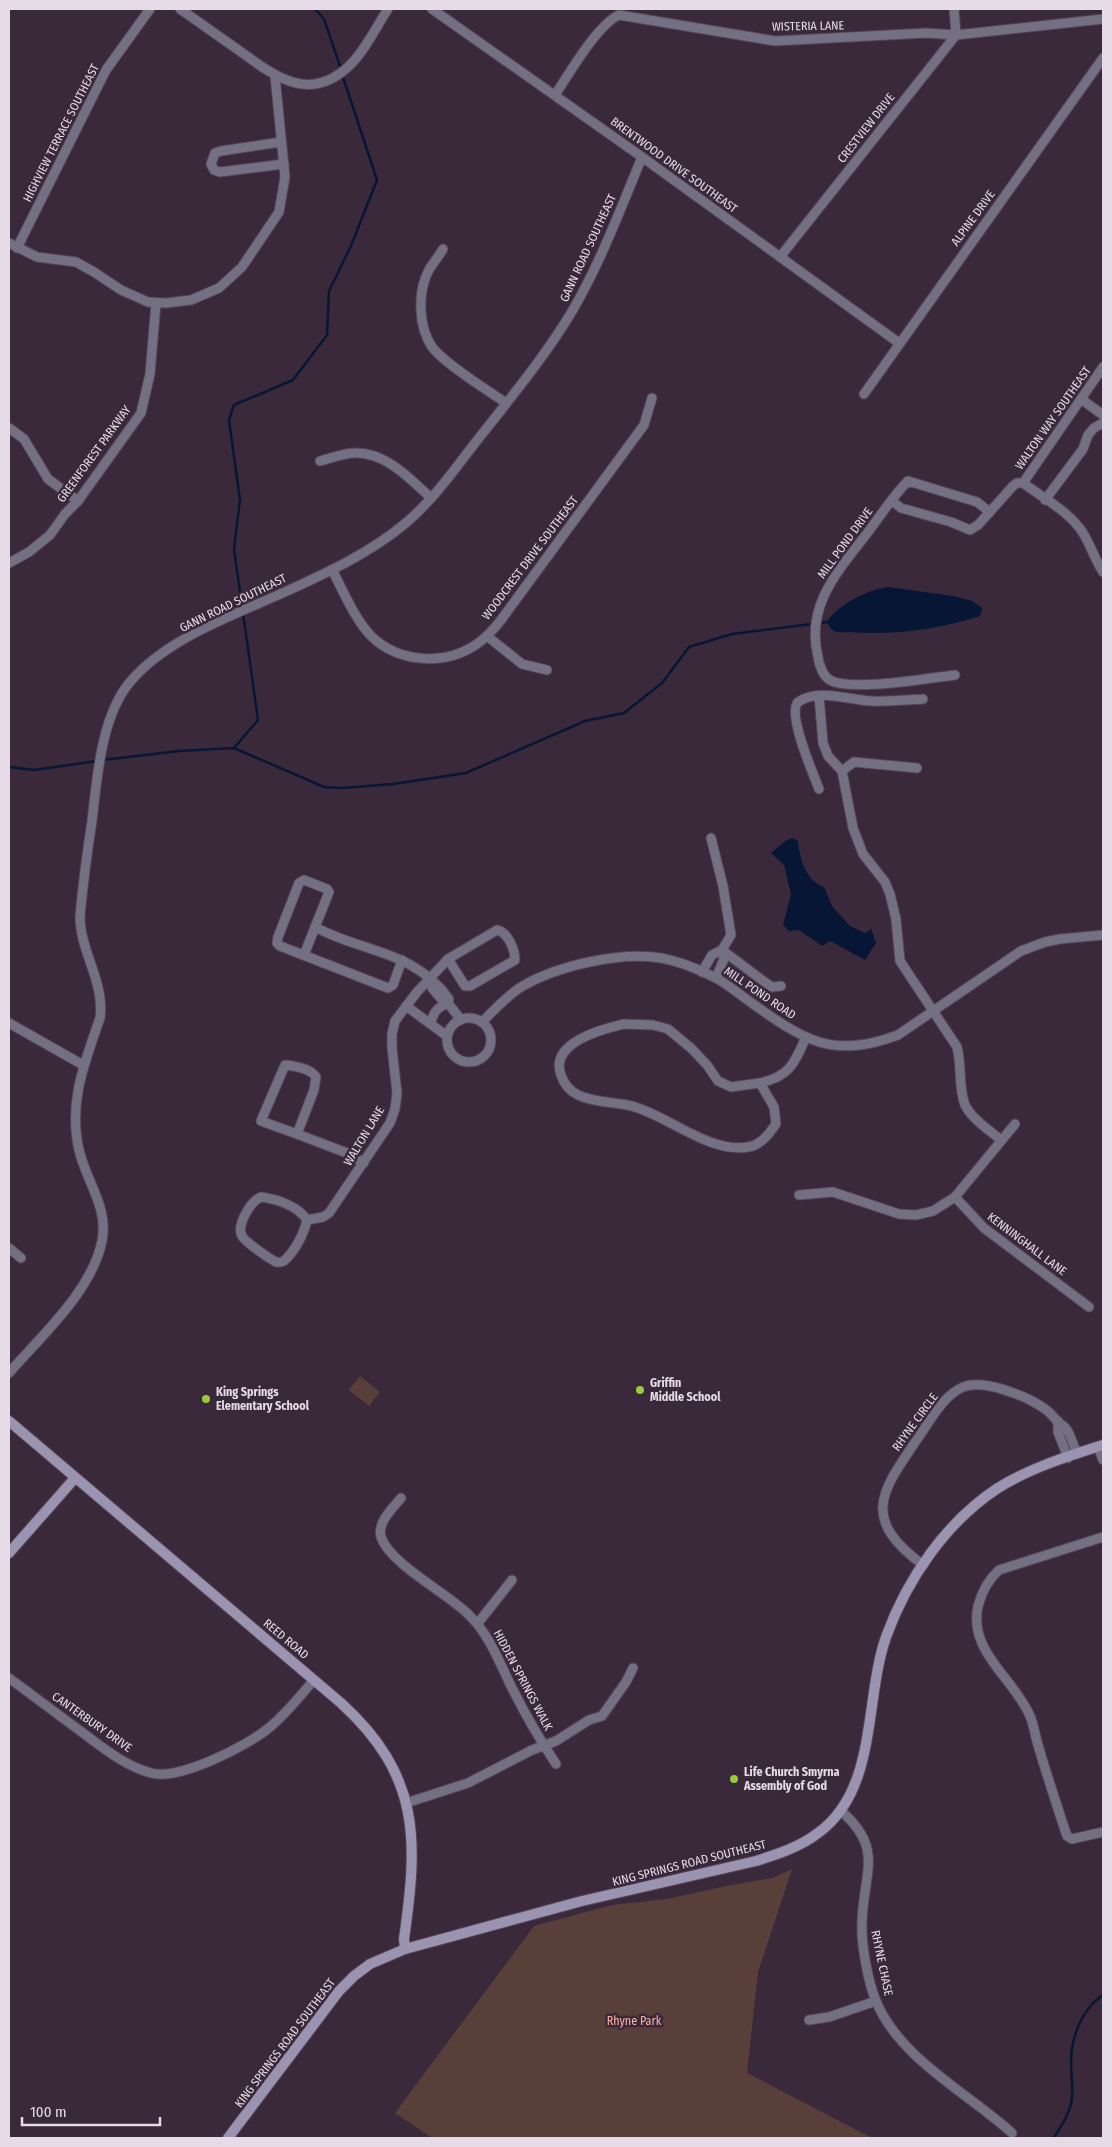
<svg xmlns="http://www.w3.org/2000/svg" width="1112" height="2147" font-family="'Fira Sans Condensed',sans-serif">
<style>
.green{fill:#593f3a}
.water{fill:#061634}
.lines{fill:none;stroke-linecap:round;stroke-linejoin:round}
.stream{stroke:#061634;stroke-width:2.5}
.street-casing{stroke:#564556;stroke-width:11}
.secondary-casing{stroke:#564556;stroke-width:12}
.street{stroke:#747083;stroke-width:9}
.secondary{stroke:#9a94b1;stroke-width:10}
.poi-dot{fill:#98cb37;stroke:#3a293a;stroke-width:2}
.labels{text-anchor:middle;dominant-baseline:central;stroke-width:5;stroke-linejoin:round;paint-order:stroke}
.street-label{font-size:12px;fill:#e6dbe6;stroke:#3a293a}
.poi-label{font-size:12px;font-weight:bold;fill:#e6dbe6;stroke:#3a293a;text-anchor:start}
.park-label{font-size:12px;fill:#fdb0a2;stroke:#3a293a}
</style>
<rect width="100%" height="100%" fill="#3a293a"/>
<!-- green -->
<g class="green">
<polygon points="360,1376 380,1392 369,1406 349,1390"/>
<polygon points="792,1869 758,1972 747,2073 872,2138 432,2138 395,2113 534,1926 612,1905 667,1899 726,1886 773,1878"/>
</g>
<!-- water -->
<g class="water">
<path d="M888,587L953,596L972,601L982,608L980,616C942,629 889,636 850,632C845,632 838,633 834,631C831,629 828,625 827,622C837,605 869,589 888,587Z"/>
<path d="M793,838L798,841C800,860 806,881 824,887L832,906L850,926L865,933L871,929L876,943L865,960L830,941L822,946L799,930L789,931L783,925L791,894L784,865L771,853L785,841Z"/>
</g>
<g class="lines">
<!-- stream -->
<g class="stream">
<polyline points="315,9 324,19 341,69"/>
<polyline points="234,748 258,720 234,549 240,500 229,420 234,405 293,380 327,335 329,291 351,246 377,180 342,74"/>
<polyline points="103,760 179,751 234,748 324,787 343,788 393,784 466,773 585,721 624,713 662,683 689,647 732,634 827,622"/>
<polyline points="9,767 34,770 97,761"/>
<path d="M1054,2138C1060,2127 1068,2117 1071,2104C1074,2090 1071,2076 1071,2062C1071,2037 1082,2009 1103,1995"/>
</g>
<defs>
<g id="street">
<path d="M180,9C199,22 218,36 237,49C272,74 308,105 349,66C365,51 376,27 388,9"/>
<polyline points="432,9 642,157 899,343"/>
<path d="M555,95C569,74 597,25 619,15L775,41L926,33L956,35L1103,19"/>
<polyline points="281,142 221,151 215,153 211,164 214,170 220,172 284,164"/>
<polyline points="9,243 37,257 76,262 94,272 121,290 148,302 166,303 191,300 219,288 242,267 279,212 285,177 275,76"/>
<polyline points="17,248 106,70 150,9"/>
<path d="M443,249C439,256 434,262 430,268C417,290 418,326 432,347C445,364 487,390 506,403"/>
<polyline points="780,257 956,35 954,9"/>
<polyline points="864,394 1103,58"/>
<polyline points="1081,399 1103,415"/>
<polyline points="9,428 24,439 48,479 78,501"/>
<path d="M320,461C332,458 343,453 355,453C386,452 410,479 431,498"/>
<polyline points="1023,483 1103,367"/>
<polyline points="1045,500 1083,449 1088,435 1094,428 1103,423"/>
<path d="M892,501L901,508L951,522L970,530L978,525L1013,486L1017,483H1023C1043,498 1070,512 1083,533C1091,546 1095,560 1103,572"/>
<polyline points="9,563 29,552 50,535 65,514 78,501 141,413 150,374 156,303"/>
<path d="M332,570C344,592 354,618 371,636C399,663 445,666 477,644C487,637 494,629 501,620L644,425L652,398"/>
<polyline points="487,636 522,664 547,670"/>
<path d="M955,675C931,678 849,692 830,680C823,676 819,665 818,657C805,605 839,570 868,532C881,515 893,496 908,481L977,502L986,509L989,513"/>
<path d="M819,696L823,743L828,756L842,771L853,828L863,854L885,882L890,894L896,919L900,961L957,1047C962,1065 958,1087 965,1105C972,1119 989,1130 1001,1140"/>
<polyline points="842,771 854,762 917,768"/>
<path d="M819,789C813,773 787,714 798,702C819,688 848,700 871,701C888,702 906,700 923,699"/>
<polyline points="711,838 723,886 731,935 722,950 724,959 716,978"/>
<path d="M315,927C363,953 414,950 449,999L448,1003"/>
<path d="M497,930C508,932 515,950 515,960L470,986H465L448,959Z"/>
<polyline points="722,950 766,983 772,987 781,986"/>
<polyline points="304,955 329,892 327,889 304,880 299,883 278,937 277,943 280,946 388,988 393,985 402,960"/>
<polyline points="702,972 712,955 722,950"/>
<polyline points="431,979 432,988 444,1002 448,1003 461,1020"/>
<polyline points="406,1006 447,1036"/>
<circle cx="469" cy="1040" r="22"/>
<path d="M482,1022C494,1010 507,996 521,987C556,966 621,951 661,958C678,961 698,969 714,977C726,983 738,993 749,1001C802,1039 831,1060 898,1035L1021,951L1045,942L1060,939L1103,935"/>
<polyline points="9,1023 83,1065"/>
<path d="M431,1023C433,1012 438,1007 448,1003"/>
<path d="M624,1024L653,1025L668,1029L692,1049L707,1065L718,1081L731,1087L760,1083L774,1107L776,1124C769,1134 761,1145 748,1147C715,1153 677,1124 648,1112C641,1109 634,1106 627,1105C611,1102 592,1102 578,1095C570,1091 564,1084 561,1075C549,1043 602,1029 624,1024Z"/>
<path d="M285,1065C295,1066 310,1068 316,1077L314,1090L297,1134L261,1121Z"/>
<path d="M760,1083C790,1076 794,1064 806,1037"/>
<polyline points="297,1134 347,1153 364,1163"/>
<polyline points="799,1195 833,1192 899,1214 916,1215 933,1211 955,1197 1015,1124"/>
<path d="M261,1197C277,1199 298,1206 307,1220C304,1234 295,1251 284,1261C280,1262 280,1263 276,1262C270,1259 245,1242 242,1236C236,1225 251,1201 261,1197Z"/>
<polyline points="955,1197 984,1228 1089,1307"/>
<polyline points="307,1220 323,1217 329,1213 390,1123 395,1109 397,1093 392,1048 392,1034 395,1021 417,992 448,959"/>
<polyline points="9,1248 21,1258"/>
<path d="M9,1373C41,1336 92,1291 102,1241C109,1208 86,1181 79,1150C68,1102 85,1062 100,1018C105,982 80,952 80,916C83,884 87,853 92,821C97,779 101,716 130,682C164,641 228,617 276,596C322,575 368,555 407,522C435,498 456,467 479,438C512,396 547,354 574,308C601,261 621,208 642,157"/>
<polyline points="1058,1421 1058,1432 1068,1458"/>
<polyline points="1098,1447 1103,1460"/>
<path d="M401,1498C393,1508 377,1522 381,1537C390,1564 447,1593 468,1614C490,1635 499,1662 512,1688C525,1714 540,1740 556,1764"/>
<path d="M1103,1537L999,1570C988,1580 982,1591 978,1606C968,1652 1014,1678 1030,1716C1034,1725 1035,1736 1038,1745C1047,1776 1057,1806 1067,1836L1072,1839L1103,1832"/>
<path d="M923,1565C858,1517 883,1490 920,1435C932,1418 943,1396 963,1387C984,1379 1027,1396 1045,1409C1050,1412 1054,1418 1058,1422C1061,1425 1065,1426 1067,1430C1071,1437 1074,1446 1077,1454"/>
<polyline points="478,1623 512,1580"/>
<path d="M9,1678C32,1695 56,1713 79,1730C101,1746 124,1766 151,1773C179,1781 249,1745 270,1727C287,1713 300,1696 314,1680"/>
<polyline points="406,1803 468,1783 532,1750 556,1741 589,1720 602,1716 626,1682 633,1668"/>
<path d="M841,1811C885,1849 863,1873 862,1923C861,1944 868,1982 876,2001C899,2058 968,2093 1012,2133"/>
<polyline points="809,2020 829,2017 876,2001"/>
</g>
<g id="secondary">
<path d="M9,1421L341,1703C421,1776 418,1840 404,1939L405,1949"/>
<polyline points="9,1553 75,1478"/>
<path d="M228,2138L339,1991L354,1976L370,1964L405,1949L582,1901L756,1861C778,1854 800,1847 818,1833C878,1790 864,1700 886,1637C907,1579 946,1522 998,1488C1030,1468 1068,1456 1103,1445"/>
</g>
</defs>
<!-- street casing -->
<use href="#street" class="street-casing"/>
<!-- secondary casing -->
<use href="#secondary" class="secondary-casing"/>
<!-- street -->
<use href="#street" class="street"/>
<!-- secondary -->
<use href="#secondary" class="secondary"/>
</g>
<!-- markers -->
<g class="poi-dot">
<circle cx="640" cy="1390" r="5"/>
<circle cx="206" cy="1399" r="5"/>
<circle cx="734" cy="1779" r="5"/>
</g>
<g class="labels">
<!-- street labels -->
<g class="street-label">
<text transform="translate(808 26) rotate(-1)">WISTERIA LANE</text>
<text transform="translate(866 128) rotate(-52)">CRESTVIEW DRIVE</text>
<text transform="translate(61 133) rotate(-63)">HIGHVIEW TERRACE SOUTHEAST</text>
<text transform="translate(674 165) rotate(36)">BRENTWOOD DRIVE SOUTHEAST</text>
<text transform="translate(973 218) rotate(-54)">ALPINE DRIVE</text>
<text transform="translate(588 248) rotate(-65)">GANN ROAD SOUTHEAST</text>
<text transform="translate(1053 418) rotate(-55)">WALTON WAY SOUTHEAST</text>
<text transform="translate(94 454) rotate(-54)">GREENFOREST PARKWAY</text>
<text transform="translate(845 543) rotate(-54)">MILL POND DRIVE</text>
<text transform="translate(530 558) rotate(-53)">WOODCREST DRIVE SOUTHEAST</text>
<text transform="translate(233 603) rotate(-26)">GANN ROAD SOUTHEAST</text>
<text transform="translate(760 993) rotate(34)">MILL POND ROAD</text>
<text transform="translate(364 1136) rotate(-59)">WALTON LANE</text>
<text transform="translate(1027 1244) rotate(37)">KENNINGHALL LANE</text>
<text transform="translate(915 1422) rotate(-54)">RHYNE CIRCLE</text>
<text transform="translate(286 1639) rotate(40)">REED ROAD</text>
<text transform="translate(523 1680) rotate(62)">HIDDEN SPRINGS WALK</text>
<text transform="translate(92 1722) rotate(35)">CANTERBURY DRIVE</text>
<text transform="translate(689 1863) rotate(-14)">KING SPRINGS ROAD SOUTHEAST</text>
<text transform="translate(882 1963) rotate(78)">RHYNE CHASE</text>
<text transform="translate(285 2043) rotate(-53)">KING SPRINGS ROAD SOUTHEAST</text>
</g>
<!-- poi labels -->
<g class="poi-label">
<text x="650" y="1383">Griffin<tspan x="650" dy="14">Middle School</tspan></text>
<text x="216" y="1392">King Springs<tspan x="216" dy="14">Elementary School</tspan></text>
<text x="744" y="1772">Life Church Smyrna<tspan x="744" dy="14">Assembly of God</tspan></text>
</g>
<!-- park labels -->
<g class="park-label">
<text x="634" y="2021">Rhyne Park</text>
</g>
</g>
<!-- border -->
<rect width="1112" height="2147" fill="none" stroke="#e6dbe6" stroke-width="20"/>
<!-- scale -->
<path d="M22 2117v8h138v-8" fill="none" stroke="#e6dbe6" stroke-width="2.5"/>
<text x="30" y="2117" font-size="15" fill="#e6dbe6" stroke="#3a293a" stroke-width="4" paint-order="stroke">100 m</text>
</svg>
